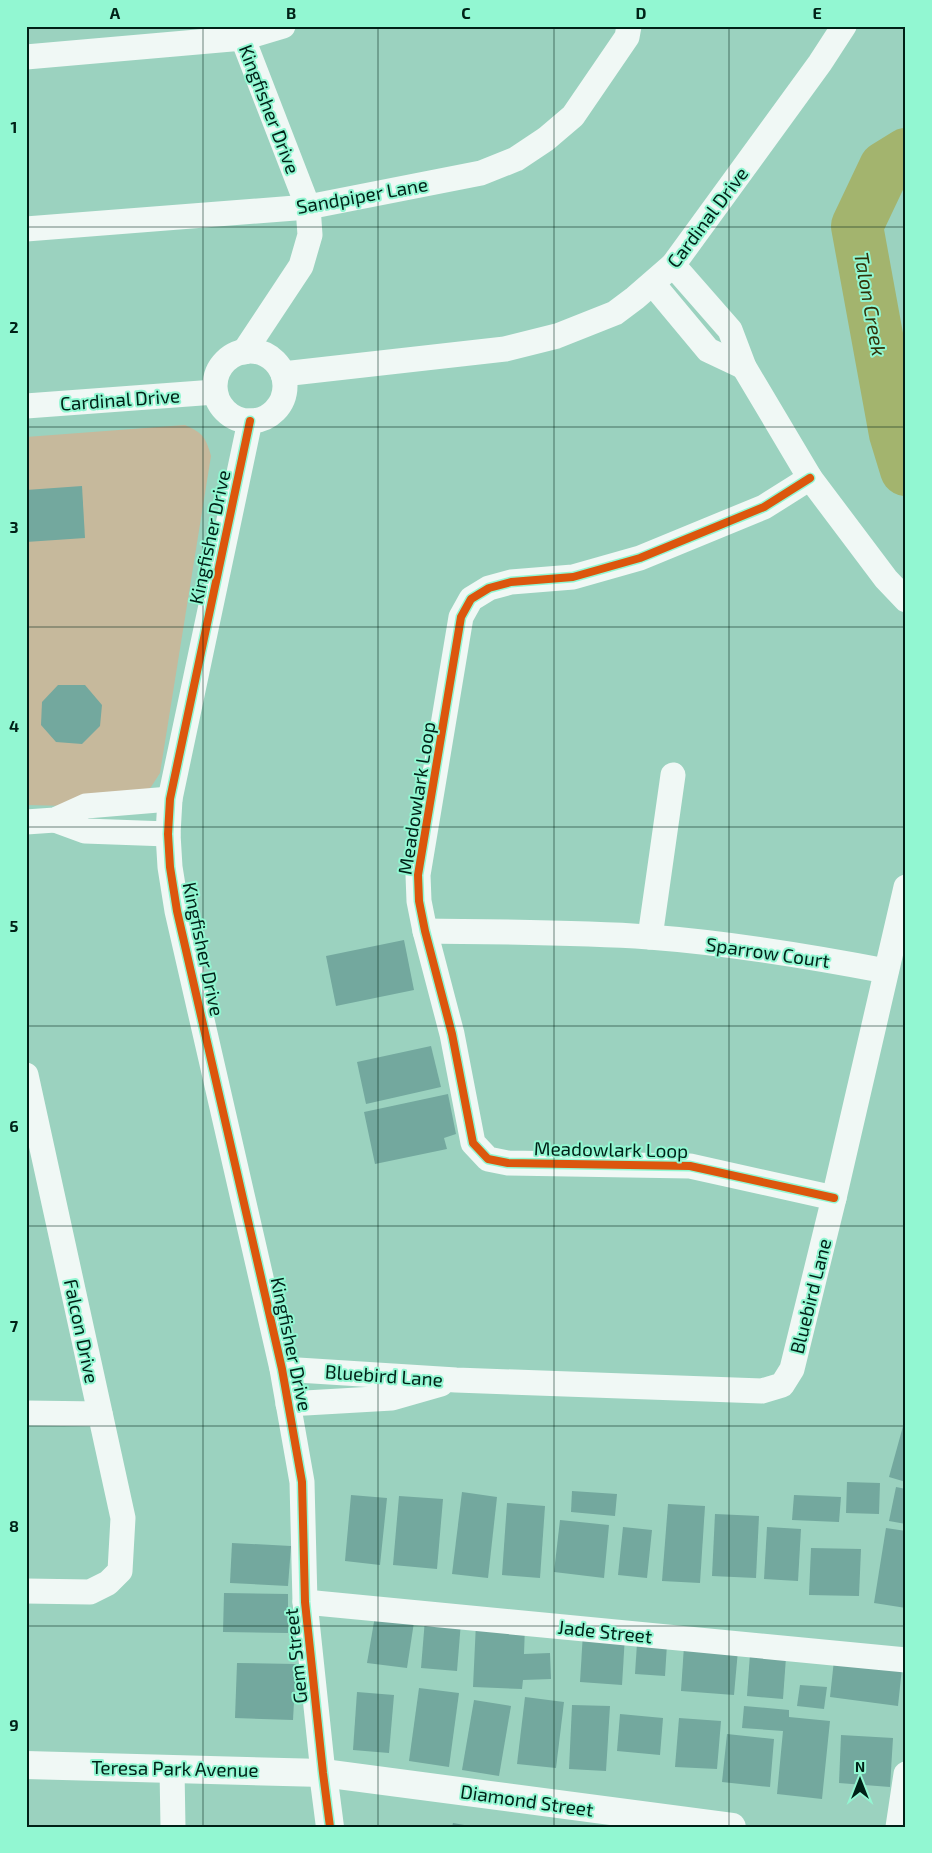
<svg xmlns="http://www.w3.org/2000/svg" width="932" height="1853" font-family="'Exo 2',sans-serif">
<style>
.green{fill:#c6b99c}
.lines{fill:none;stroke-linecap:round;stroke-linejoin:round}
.river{stroke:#a3b46e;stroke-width:52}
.building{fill:#73a89e}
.minor{stroke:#f0f8f5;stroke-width:25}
.tertiary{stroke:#f0f8f5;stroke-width:28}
.cycleway-casing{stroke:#92f7d2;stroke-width:11}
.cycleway{stroke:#dc560d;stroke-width:8}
.grid{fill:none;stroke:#002117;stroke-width:1;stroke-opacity:0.55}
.labels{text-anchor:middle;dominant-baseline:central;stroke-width:4;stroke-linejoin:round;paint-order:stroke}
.street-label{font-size:19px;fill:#002117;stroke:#92f7d2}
.water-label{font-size:20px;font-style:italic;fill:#313007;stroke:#92f7d2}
.neatline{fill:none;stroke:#002117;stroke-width:2}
.grid-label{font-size:16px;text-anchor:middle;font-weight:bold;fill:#002117}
</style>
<rect width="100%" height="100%" fill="#9bd2bf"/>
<!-- green -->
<path class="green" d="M185,425C203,433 206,438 211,456L160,773L151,787L144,793L68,806L26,805V437Z"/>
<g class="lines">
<!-- river -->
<polyline class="river" points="906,154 885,167 857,226 895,434 906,470"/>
</g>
<!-- building -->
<g class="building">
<polygon points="82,486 85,538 26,542 26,490"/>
<polygon points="58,685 85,685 102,705 100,726 82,744 56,742 41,725 42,702"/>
<polygon points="404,940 414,990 336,1006 326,956"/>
<polygon points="431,1046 441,1087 366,1104 357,1062"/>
<polygon points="448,1094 456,1134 444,1138 447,1149 375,1164 364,1112"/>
<polygon points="905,1419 906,1419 906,1482 889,1477"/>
<polygon points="847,1482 880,1483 879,1514 846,1513"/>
<polygon points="896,1487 906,1489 906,1524 889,1521"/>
<polygon points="572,1491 617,1494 615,1516 571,1512"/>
<polygon points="462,1492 497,1497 488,1578 452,1574"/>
<polygon points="351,1495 387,1498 380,1565 345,1561"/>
<polygon points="794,1495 841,1497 839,1522 792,1520"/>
<polygon points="399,1496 443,1499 437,1569 393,1565"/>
<polygon points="507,1503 545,1506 540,1578 502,1575"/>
<polygon points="668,1504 705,1506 700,1583 662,1581"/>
<polygon points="715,1514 759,1516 756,1578 712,1576"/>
<polygon points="560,1520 609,1525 604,1578 554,1572"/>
<polygon points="623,1527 652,1530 647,1578 618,1575"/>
<polygon points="767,1527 801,1529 798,1581 764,1579"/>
<polygon points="886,1528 906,1531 906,1608 874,1603"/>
<polygon points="232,1543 291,1546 288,1586 230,1583"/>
<polygon points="811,1548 861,1549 859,1596 809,1595"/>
<polygon points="224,1593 288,1594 288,1633 223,1632"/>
<polygon points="375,1616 414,1622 407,1668 367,1663"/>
<polygon points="425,1619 461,1622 457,1671 421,1668"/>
<polygon points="476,1623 525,1625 524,1654 550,1653 551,1679 523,1680 522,1689 473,1687"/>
<polygon points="583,1633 625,1636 622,1685 580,1682"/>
<polygon points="637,1643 667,1644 665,1676 635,1674"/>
<polygon points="684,1646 738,1650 734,1695 681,1691"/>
<polygon points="750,1654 786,1657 783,1699 747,1696"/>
<polygon points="834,1660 902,1668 898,1706 830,1697"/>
<polygon points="237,1663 296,1664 293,1720 235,1718"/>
<polygon points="800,1685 827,1687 824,1709 797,1706"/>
<polygon points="419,1688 459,1693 449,1767 409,1761"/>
<polygon points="357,1692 394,1695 389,1753 353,1750"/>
<polygon points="525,1697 564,1702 556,1768 517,1764"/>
<polygon points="474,1700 511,1706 499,1776 462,1770"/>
<polygon points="572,1705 610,1706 606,1771 569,1769"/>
<polygon points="744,1706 789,1710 789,1717 830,1721 822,1799 777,1794 783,1731 742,1728"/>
<polygon points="620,1714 663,1718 660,1755 617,1751"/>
<polygon points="679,1718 721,1721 717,1769 675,1767"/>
<polygon points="727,1734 774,1739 770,1787 722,1782"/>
<polygon points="841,1735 893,1738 890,1787 839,1783"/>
<polygon points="453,1823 470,1826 470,1827 452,1827"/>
<rect x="264" y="1825" width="53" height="2"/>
</g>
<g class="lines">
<!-- minor -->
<g class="minor">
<polyline points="238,26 308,207 310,235 301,266 244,352"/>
<polyline points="26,57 243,38 283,26"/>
<polyline points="26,229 308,207 481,173 516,159 546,139 573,116 627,37 629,26"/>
<polyline points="673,265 730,330 744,367 810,478 886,579 906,600"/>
<polyline points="653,284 708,350 744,367"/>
<circle cx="250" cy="386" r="35"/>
<polyline points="283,374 505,349 557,336 615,313 635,298 673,265 820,63 844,26"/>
<polyline points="26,406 215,392"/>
<polyline points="250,421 170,799 168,834 170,867 177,911 282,1369 302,1482 305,1602 323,1773"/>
<polyline points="810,478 764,507 640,558 573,577 511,582 489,588 471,599 461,617 418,875 419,901 425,931 452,1034 473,1143 488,1159 508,1163 690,1166 834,1198"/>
<polyline points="55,820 85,831 168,834"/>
<polyline points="26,822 55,820 86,806 170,799"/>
<path d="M425,931C500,932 575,932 649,937C729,943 808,956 886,971"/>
<polyline points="650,937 673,775"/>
<polyline points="26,1075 123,1518 120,1571 108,1583 90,1592 26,1591"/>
<polyline points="282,1369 456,1380 762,1391 782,1385 792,1369 834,1198 906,887"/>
<polyline points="288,1404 392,1398 441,1384"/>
<polyline points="26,1413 100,1414"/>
<polyline points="305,1602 906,1660"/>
<polyline points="172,1769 173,1827"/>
<polyline points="898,1827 906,1774"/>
</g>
<!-- tertiary -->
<g class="tertiary">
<polyline points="26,1765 323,1773 732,1827"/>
<polyline points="323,1773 330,1827"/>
</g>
<defs>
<g id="cycleway">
<polyline points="250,421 170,799 168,834 170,867 177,911 282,1369 302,1482 305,1602 323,1773 330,1827"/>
<polyline points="810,478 764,507 640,558 573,577 511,582 489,588 471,599 461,617 418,875 419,901 425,931 452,1034 473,1143 488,1159 508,1163 690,1166 834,1198"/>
</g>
</defs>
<!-- cycleway casing -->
<use href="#cycleway" class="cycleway-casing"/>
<!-- cycleway -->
<use href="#cycleway" class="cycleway"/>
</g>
<!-- grid -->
<path class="grid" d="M203,26V1827M378,26V1827M554,26V1827M729,26V1827M26,227H906M26,427H906M26,627H906M26,827H906M26,1026H906M26,1226H906M26,1426H906M26,1626H906"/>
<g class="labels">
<!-- street labels -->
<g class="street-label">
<text transform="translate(270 109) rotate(69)">Kingfisher Drive</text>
<text transform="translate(362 195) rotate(-10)">Sandpiper Lane</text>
<text transform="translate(707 217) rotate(-53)">Cardinal Drive</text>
<text transform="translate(120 399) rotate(-4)">Cardinal Drive</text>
<text transform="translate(209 537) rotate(-78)">Kingfisher Drive</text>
<text transform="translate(416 798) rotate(-81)">Meadowlark Loop</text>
<text transform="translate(204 949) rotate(78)">Kingfisher Drive</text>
<text transform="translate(768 952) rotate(8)">Sparrow Court</text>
<text transform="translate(611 1149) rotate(1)">Meadowlark Loop</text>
<text transform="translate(810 1296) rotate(-76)">Bluebird Lane</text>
<text transform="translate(82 1331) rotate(78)">Falcon Drive</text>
<text transform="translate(292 1344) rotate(78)">Kingfisher Drive</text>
<text transform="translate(384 1375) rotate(4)">Bluebird Lane</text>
<text transform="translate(605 1631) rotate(6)">Jade Street</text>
<text transform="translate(295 1656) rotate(-96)">Gem Street</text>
<text transform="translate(175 1768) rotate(1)">Teresa Park Avenue</text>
<text transform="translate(527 1800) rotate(8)">Diamond Street</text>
</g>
<!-- water labels -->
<g class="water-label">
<text transform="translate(871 304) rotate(80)">Talon Creek</text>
</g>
</g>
<!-- border -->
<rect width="932" height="1853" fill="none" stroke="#92f7d2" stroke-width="55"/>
<!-- north arrow -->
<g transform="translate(860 1780)" stroke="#92f7d2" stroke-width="4" paint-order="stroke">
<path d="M0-4L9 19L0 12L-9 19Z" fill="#002117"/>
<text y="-8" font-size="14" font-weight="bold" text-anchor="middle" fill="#002117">N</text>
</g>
<rect x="28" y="28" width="876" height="1798" class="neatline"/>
<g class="grid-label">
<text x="115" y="19">A</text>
<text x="291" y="19">B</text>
<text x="466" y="19">C</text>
<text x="641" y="19">D</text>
<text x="817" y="19">E</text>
<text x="14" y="133">1</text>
<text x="14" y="333">2</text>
<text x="14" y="533">3</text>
<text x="14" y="732">4</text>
<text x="14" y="932">5</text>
<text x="14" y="1132">6</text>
<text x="14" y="1332">7</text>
<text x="14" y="1532">8</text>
<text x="14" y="1731">9</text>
</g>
</svg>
